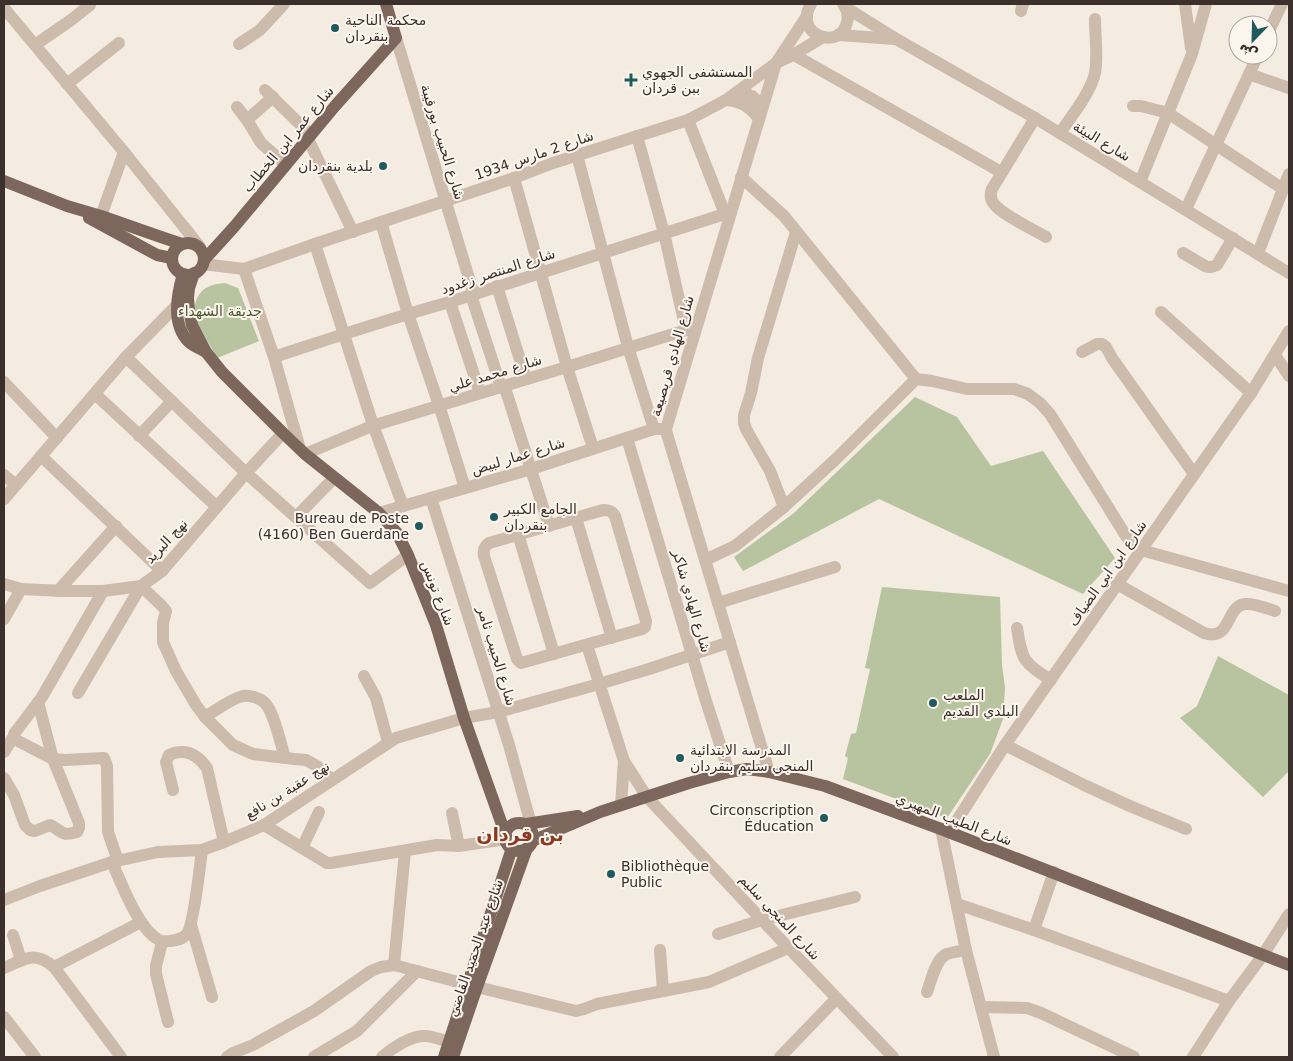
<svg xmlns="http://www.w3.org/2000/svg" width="1293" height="1061" font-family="'DejaVu Sans',Vazirmatn,sans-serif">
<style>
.green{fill:#b8c4a0}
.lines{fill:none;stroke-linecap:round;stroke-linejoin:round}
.minor{stroke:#cdbbac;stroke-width:12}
.major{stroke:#7d675c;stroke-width:12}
.poi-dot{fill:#1f5a5e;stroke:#fbf5ee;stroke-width:2}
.labels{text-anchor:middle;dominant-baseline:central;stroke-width:4;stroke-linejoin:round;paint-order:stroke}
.poi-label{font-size:14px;fill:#3b302b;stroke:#fbf5ee;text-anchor:start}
.street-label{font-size:14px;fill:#3b302b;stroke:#fbf5ee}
.park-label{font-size:14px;fill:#4a5a2e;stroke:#fbf5ee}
.district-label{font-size:19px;font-weight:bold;fill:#8c3b22;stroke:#fbf5ee}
</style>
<rect width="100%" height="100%" fill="#f4ebe1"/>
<!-- green -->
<g class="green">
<path d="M225,283L238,288L259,341L217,358L193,315C196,293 202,285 225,283Z"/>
<polygon points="915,397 957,417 991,466 1043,451 1115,558 1083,594 879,499 743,571 734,557 794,513"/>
<polygon points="882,587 1000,597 1002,665 1005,688 1003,719 990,754 947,818 843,779 848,758 845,756 851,734 856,733 870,669 865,668"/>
<polygon points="1218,656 1289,695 1289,771 1263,797 1180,718 1197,706"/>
</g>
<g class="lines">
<!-- minor -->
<g class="minor">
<path d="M811,4C792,35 841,52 847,22C849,15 847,9 843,4"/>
<polyline points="1185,4 1191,48"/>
<polyline points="845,7 898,40 1035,118 1289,273"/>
<polyline points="4,8 124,152 200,247"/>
<polyline points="1021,11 1023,4"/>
<polyline points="1268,33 1282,4"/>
<polyline points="838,35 895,39"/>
<polyline points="396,38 472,288 471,295 501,387 506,391 549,526"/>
<polyline points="239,44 260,30 284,4"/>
<polyline points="35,45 71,20 90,5"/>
<polyline points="787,51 1001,172"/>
<polyline points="1249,74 1289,88"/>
<polyline points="67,84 119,43"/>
<polyline points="265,90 311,135"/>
<polyline points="739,91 752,96 763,106"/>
<path d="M726,100C741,101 750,107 759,119"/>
<polyline points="1133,106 1141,106 1168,113 1283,189"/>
<polyline points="237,107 247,120 261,143 286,165"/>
<path d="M1035,118L992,189C990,194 990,199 994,204C1001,214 1034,230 1046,237"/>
<polyline points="247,120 273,97"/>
<polyline points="688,120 725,214"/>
<path d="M1060,133C1071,117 1091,92 1095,73C1098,58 1095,35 1095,19"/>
<polyline points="637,136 664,233 686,330"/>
<polyline points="308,139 353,232"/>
<polyline points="577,155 628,347 654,429"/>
<polyline points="741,177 784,216 916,379 932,381 967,389 1014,389 1028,394 1040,403 1050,414 1126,536 1134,546 1141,550 1289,591"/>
<polyline points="514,178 567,367 593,448"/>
<polyline points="1140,182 1192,54 1206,4"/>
<polyline points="1186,209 1258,55"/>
<polyline points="101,216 124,152"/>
<polyline points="381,222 408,314 439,405 465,488"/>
<polyline points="315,244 373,425 403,506"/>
<path d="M1183,253L1205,266C1210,268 1212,267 1217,265L1233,238"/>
<polyline points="1258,253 1289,174"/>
<polyline points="203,264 244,269 315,244 514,178 553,163 688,120 726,100 776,63 793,55 823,37"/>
<polyline points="244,269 274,357 300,449"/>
<polyline points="497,286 526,379"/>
<polyline points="450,302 480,393"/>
<polyline points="1161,312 1251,393"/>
<polyline points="1082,352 1097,344 1102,344 1106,347 1112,358 1194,474"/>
<polyline points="1275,355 1289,376"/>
<polyline points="126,357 246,473 370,583 408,555"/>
<path d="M274,357C332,338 391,318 450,302L731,212"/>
<polyline points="4,382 57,438"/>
<polyline points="95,394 217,507"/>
<polyline points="139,436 172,401"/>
<polyline points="627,438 706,701 729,772"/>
<polyline points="305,454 372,426 567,367 696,327"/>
<polyline points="41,456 162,571"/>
<polyline points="4,475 16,485"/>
<polyline points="431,498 509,745 531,824"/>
<polyline points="4,499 126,357 177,305"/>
<polyline points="784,507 770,471 746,429 744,423 744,415 751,393 758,358 796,232"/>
<path d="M603,510C609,510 612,511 615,516L646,621L645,627L642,629L521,663L517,659L484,556C483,550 484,547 489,543Z"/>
<polyline points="379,513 531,469 654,429 666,429"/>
<polyline points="296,517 334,478"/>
<polyline points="576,518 612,638"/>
<polyline points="518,534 554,654"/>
<polyline points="705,560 735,546 784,507 837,458 916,379"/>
<polyline points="4,584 21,589 64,591 103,591 141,586 162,571 246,473 283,433"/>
<path d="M1117,584L1204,633C1232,642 1225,606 1245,604C1254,603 1266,608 1275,611"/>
<polyline points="58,591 116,526"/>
<polyline points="103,591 42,697 14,734 14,738 18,741 53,759 65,760 104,758 107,766 108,832 118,861"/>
<polyline points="718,603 835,567"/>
<polyline points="4,619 21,589"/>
<path d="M1017,628C1022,661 1023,662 1051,680"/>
<polyline points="587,645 624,761 647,797 762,920 893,1057"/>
<polyline points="364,676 376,698 388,742"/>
<polyline points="78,693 141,586 161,605 166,611 163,623 163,642 176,671 196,705 205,717 233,745 253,754 294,759 306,760 317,766 332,780"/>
<path d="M205,717C217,710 230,699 243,696C250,695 260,698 265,703C274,712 281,745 285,758"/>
<polyline points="1005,745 1084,785 1132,807 1186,829"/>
<polyline points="4,752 14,736"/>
<polyline points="769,772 667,434 666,429 776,63 807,16"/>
<path d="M4,778L14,795L25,825L30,830L35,831L50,825C63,831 60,837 77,832L79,828V823L53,759L38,702"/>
<path d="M173,790L166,762L169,755C185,748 197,754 207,768L224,842"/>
<polyline points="621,805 624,761"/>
<polyline points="452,813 459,846"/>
<polyline points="264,825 327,863 331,863 437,845 459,846 506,839"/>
<polyline points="941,829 966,950 994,1057"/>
<polyline points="949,833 1005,745 1251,393 1289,331"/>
<polyline points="302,848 319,812"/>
<path d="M112,862C121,883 139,930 159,940C163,942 166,941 170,941C177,940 183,939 187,934C194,924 200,865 202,850"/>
<polyline points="4,900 40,886 112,862 158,852 202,850 224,842 264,825 396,738 464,718 498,712 599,684 649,669 730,642"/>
<polyline points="957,904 1034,930 1229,1001"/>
<polyline points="191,925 212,997"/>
<polyline points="1034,930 1054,872"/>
<polyline points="718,934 762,920 855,897"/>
<polyline points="13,935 21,960"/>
<polyline points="162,942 156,966 156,974 168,1022"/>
<polyline points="660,950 663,991"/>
<polyline points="394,965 405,851"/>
<polyline points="54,967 141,922"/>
<path d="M4,968C25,959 34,950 54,967L121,1057"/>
<path d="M927,992C931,981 936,958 947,954C953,952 960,951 966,950"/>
<polyline points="981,1007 1027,1008 1041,1013 1134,1057"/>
<polyline points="4,1017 35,1057"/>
<polyline points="227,1057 233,1053 253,1045 314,1011 371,971 381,967 394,965 477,987 576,1011 584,1009 597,1004 709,982 788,948"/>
<polyline points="314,1057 357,1031 417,971"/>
<path d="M382,1057C392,1048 412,1035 425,1036C433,1036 441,1040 449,1042"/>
<polyline points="780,1057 836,999"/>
<polyline points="1193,1057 1229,1001 1263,955 1289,914"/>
</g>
<!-- major -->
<g class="major">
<polyline points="4,181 67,206 101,216 161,237 182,244"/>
<polyline points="89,218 157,255 172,258"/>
<circle cx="188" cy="259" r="16"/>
<polyline points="204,260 234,227 335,106 396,38 386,4"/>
<polyline points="194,273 189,288 188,298 189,310 192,325 206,352 222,372 283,433 305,454 379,513 397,533 408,555 436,625 464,718 506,836"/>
<path d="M183,274C177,295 171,324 189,342C193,346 201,349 206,352"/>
<circle cx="519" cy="837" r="14"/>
<polyline points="526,824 578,816"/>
<polyline points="532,841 600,812 689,783 729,772 747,769 769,772 825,786 941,829 1289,965"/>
<polyline points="444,1057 512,848"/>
<polyline points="453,1057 477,987 527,848"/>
</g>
</g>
<!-- markers -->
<g class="poi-dot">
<circle cx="335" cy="28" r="5"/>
<path d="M628.5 72.5h5v5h5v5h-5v5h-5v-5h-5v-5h5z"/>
<circle cx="383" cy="166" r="5"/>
<circle cx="494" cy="517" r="5"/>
<circle cx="419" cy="526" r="5"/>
<circle cx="933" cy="703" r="5"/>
<circle cx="680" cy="758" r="5"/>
<circle cx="824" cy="818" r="5"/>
<circle cx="611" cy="874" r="5"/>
</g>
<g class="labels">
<!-- poi labels -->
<g class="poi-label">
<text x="345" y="20">محكمة الناحية<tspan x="345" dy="16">بنقردان</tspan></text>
<text x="642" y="72">المستشفى الجهوي<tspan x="642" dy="16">ببن قردان</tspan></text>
<text x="373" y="166" text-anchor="end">بلدية بنقردان</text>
<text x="504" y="509">الجامع الكبير<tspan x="504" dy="16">بنقردان</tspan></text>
<text x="409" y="518" text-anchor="end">Bureau de Poste<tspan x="409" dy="16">(4160) Ben Guerdane</tspan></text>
<text x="943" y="695">الملعب<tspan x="943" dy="16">البلدي القديم</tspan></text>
<text x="690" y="750">المدرسة الابتدائية<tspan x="690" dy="16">المنجي سليم بنقردان</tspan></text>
<text x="814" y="810" text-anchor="end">Circonscription<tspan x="814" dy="16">Éducation</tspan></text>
<text x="621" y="866">Bibliothèque<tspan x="621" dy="16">Public</tspan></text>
</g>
<!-- street labels -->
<g class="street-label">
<text transform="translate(288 139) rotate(-50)">شارع عمر ابن الخطاب</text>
<text transform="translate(1102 141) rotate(31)">شارع البيئة</text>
<text transform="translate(443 142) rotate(73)">شارع الحبيب بورقيبة</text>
<text transform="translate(534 155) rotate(-19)">شارع 2 مارس 1934</text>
<text transform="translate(498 271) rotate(-18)">شارع المنتصر زغدود</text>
<text transform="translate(672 356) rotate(-74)">شارع الهادي قريصيعة</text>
<text transform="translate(495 373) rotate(-17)">شارع محمد علي</text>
<text transform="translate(518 456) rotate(-17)">شارع عمار لبيض</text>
<text transform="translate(166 541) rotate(-47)">نهج البريد</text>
<text transform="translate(1107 573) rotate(-55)">شارع ابن ابي الضياف</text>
<text transform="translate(438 593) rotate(69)">شارع تونس</text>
<text transform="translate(692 601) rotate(74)">شارع الهادي شاكر</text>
<text transform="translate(497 656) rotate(73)">شارع الحبيب ثامر</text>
<text transform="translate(287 790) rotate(-32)">نهج عقبة بن نافع</text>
<text transform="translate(954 819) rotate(21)">شارع الطيب المهيري</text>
<text transform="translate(780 917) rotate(47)">شارع المنجي سليم</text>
<text transform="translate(475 948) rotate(-71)">شارع عبد الحميد القاضي</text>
</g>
<!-- park labels -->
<g class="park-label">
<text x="220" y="311">جديقة الشهداء</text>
</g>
<!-- district labels -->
<g class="district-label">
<text x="520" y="834">بن قردان</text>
</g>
</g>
<!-- border -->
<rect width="1293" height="1061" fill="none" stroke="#3b302b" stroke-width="10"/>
<!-- north arrow -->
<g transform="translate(1253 40) rotate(203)"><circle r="24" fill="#fbf5ee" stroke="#aea6a0"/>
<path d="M0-4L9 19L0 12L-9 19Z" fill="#1f5a5e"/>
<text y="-8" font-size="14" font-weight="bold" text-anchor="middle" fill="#3b302b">ش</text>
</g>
</svg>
